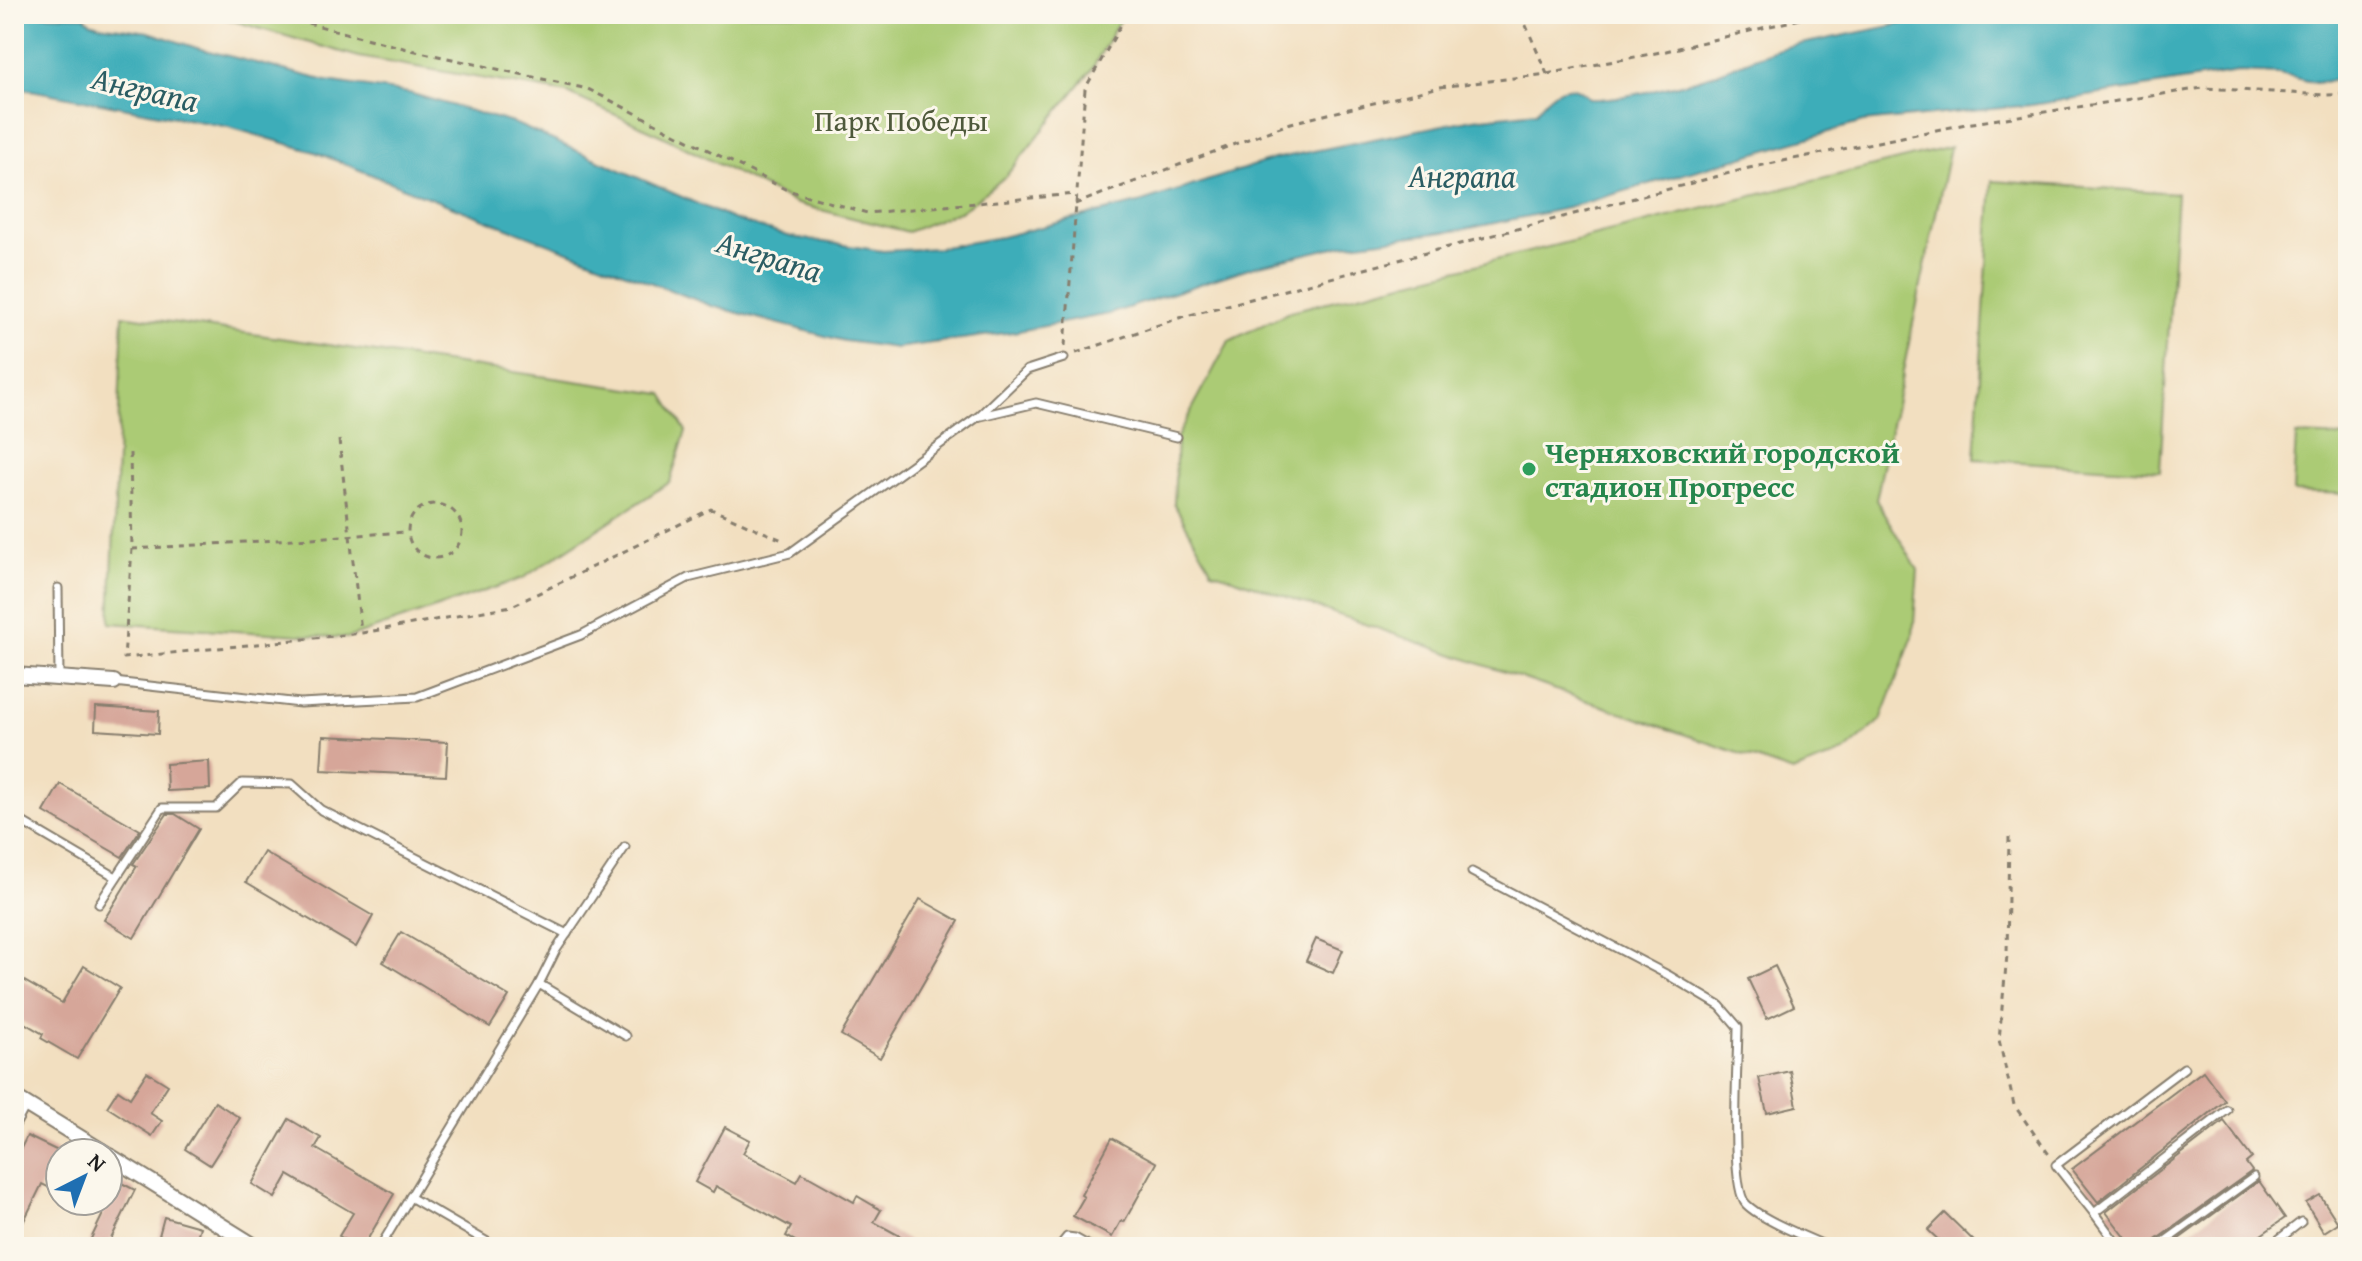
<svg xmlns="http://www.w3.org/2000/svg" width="2362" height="1261" font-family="'Gentium Book Plus',serif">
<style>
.green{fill:#abcb74;stroke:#647448;stroke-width:2}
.water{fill:#3dadb9;stroke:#2c646a;stroke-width:2}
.building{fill:#d6a699}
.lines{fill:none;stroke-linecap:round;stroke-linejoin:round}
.lane-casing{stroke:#877e6e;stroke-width:11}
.street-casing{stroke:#877e6e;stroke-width:18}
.path{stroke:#877e6e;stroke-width:3;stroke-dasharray:6 6;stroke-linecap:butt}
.lane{stroke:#fff;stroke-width:7}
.street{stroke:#fff;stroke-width:14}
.leisure-dot{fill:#2e9e5b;stroke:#fbf7ec;stroke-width:3}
.labels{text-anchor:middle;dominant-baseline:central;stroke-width:6;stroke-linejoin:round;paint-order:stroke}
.park-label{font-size:30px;fill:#4e593b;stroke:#fbf7ec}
.leisure-label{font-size:30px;font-weight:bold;fill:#27864d;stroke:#fbf7ec;text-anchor:start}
.water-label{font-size:32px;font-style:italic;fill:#2b5d63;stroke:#fbf7ec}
</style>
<rect width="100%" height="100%" fill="#fbf7ec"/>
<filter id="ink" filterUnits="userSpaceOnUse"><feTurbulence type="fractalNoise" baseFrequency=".0125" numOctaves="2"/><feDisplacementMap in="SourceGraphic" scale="16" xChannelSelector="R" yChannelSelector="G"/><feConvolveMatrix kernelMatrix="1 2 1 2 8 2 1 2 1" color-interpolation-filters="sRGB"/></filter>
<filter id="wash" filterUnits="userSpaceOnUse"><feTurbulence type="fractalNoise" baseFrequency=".006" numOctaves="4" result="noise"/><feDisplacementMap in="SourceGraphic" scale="32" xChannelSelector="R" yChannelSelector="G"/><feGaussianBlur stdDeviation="1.8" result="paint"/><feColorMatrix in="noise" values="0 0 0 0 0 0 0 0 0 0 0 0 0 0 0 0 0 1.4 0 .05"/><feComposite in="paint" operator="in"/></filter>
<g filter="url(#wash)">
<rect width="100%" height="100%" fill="#f2dfc0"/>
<!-- green -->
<g class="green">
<polygon points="209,14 1123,14 1092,69 1006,176 963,210 908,232 797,204 656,133 567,93 359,57"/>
<polygon points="1950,147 1876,500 1918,570 1913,636 1881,720 1844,752 1793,772 1212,571 1174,504 1177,437 1229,341 1291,311"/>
<polygon points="1992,181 2177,193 2160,471 1975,459"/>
<polygon points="123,315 663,394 686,431 670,482 523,578 362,633 347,638 110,623"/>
<polygon points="2296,435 2348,437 2348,494 2293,492"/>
</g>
<!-- water -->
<path class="water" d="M14,14L84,16L90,22L99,25L149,32L197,48L327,81L409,93L516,124L732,219L791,237L883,251L938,248L1001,237L1142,202L1274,159L1473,119L1536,112C1550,92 1570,76 1590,99C1620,100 1688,84 1717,73C1740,64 1761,54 1786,47L1951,14H2348V78L2315,83L2279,74L2238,72L2032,105L1863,122L1563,209L1461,230L1343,245L1255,266L1109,314L1013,332L896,348L844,341L712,306L422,195L315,152L229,127L14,87Z"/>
<g id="blocks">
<!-- building -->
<g class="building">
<polygon points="96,707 159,711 158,734 95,730"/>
<polygon points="323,736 448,742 446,776 321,770"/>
<polygon points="209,761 210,789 167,791 166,764"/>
<polygon points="60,784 140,830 122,857 44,812"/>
<polygon points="167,814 175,814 199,829 134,938 104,920 137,866 133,864"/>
<polygon points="264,852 373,916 356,947 246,882"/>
<polygon points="920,899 959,921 880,1058 841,1035"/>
<polygon points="401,932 509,996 490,1027 383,962"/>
<polygon points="1316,939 1343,950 1333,973 1306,961"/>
<polygon points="84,966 120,988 77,1059 41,1038 43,1034 14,1017 14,975 62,1003"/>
<polygon points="1775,966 1794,1006 1767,1019 1748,979"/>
<polygon points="1790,1071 1797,1106 1767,1113 1759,1078"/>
<polygon points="2203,1071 2225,1101 2098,1202 2072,1169"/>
<polygon points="147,1072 168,1085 150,1113 162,1121 152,1136 107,1107 118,1090 130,1098"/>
<polygon points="215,1102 240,1118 210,1165 185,1149"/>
<polygon points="289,1119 321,1138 315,1148 394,1194 363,1247 358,1247 339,1236 353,1213 288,1175 275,1198 252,1184"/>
<polygon points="2224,1121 2252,1158 2246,1163 2252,1171 2153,1242 2151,1247 2133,1247 2106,1212"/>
<polygon points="725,1127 750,1140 743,1153 797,1182 802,1173 854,1202 857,1196 881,1210 874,1222 920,1247 806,1247 786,1236 791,1227 716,1186 713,1192 695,1182"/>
<polygon points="27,1136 60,1152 60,1193 42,1184 14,1241 14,1162"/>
<polygon points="1112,1138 1157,1163 1124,1222 1121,1221 1112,1237 1073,1216 1084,1197 1081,1195"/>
<polygon points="108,1176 135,1190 107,1247 87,1247 103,1214 76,1201 108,1201"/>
<polygon points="2259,1181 2285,1218 2244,1247 2168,1247"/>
<polygon points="2320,1195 2338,1223 2324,1232 2306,1203"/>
<polygon points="1945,1213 1980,1247 1946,1247 1928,1230"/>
<polygon points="164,1217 200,1227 194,1247 156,1247"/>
</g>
</g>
</g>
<g filter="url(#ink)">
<use href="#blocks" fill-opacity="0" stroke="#877e6e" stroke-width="2"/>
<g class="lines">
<defs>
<g id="lane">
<polyline points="981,416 1036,403 1177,437"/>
<polyline points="58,588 59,678"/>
<polyline points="114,682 300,703 417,697 581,635 688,578 790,553 979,416 1027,370 1064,358"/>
<polyline points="14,817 116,877"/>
<path d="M1472,872L1668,975L1720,1006L1738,1027C1738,1058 1729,1187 1746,1204C1762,1220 1808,1238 1829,1247"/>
<polyline points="99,904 162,808 216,808 242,783 292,784 321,810 567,934"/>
<polyline points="539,984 556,950 625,847"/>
<polyline points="14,1127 26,1105"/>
<polyline points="410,1197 496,1247"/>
<polyline points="2094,1213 2056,1165 2184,1068"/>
<polyline points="380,1247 539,984 626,1036"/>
<polyline points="1059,1247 1067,1237 1075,1238 1091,1247"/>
<polyline points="2119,1247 2094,1213 2227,1110"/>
<polyline points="2157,1247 2254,1177"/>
<polyline points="2269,1247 2301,1222"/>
</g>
<g id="street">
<polyline points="14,675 114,682"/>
<polyline points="14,1097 105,1153"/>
<polyline points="108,1155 256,1247"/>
</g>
</defs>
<!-- lane casing -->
<use href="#lane" class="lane-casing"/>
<!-- street casing -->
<use href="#street" class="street-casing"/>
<!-- path -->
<g class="path">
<polyline points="273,14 411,50 588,89 787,190 867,213 1075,194"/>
<polyline points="1521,14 1547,74"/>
<polyline points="1075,204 1291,123 1440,87 1547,74 1666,51 1821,14"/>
<polyline points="1065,346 1085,89 1127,14"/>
<polyline points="1076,353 1182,317 1749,168 1966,124 2203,88 2325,95 2348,94"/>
<polyline points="339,440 361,631"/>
<polyline points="130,453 132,549 124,658 362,633 512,606 711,509 782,540"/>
<circle cx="435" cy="531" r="27"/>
<polyline points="132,549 407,532"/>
<polyline points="2009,837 2007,955 1999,1040 2014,1105 2050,1156"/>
</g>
<!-- lane -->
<use href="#lane" class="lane"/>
<!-- street -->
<use href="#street" class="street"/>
</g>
</g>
<!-- markers -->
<circle class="leisure-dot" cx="1529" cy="469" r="8"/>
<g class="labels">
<!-- park labels -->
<g class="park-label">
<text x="901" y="120">Парк Победы</text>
</g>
<!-- leisure labels -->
<g class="leisure-label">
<text x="1545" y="452">Черняховский городской<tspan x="1545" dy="34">стадион Прогресс</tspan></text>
</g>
<!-- water labels -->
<g class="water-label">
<text transform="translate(145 89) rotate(13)">Анграпа</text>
<text x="1462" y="175">Анграпа</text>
<text transform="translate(769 256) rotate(17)">Анграпа</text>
</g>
</g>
<!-- margin -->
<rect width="2362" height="1261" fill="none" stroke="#fbf7ec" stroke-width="48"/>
<!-- north arrow -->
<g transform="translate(84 1177) rotate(42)"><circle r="38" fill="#fbf7ec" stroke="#a29f99" stroke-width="2"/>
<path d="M0-6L14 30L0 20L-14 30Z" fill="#1f6fb2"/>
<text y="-12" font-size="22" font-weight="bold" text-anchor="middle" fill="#1c1c1c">N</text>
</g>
</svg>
